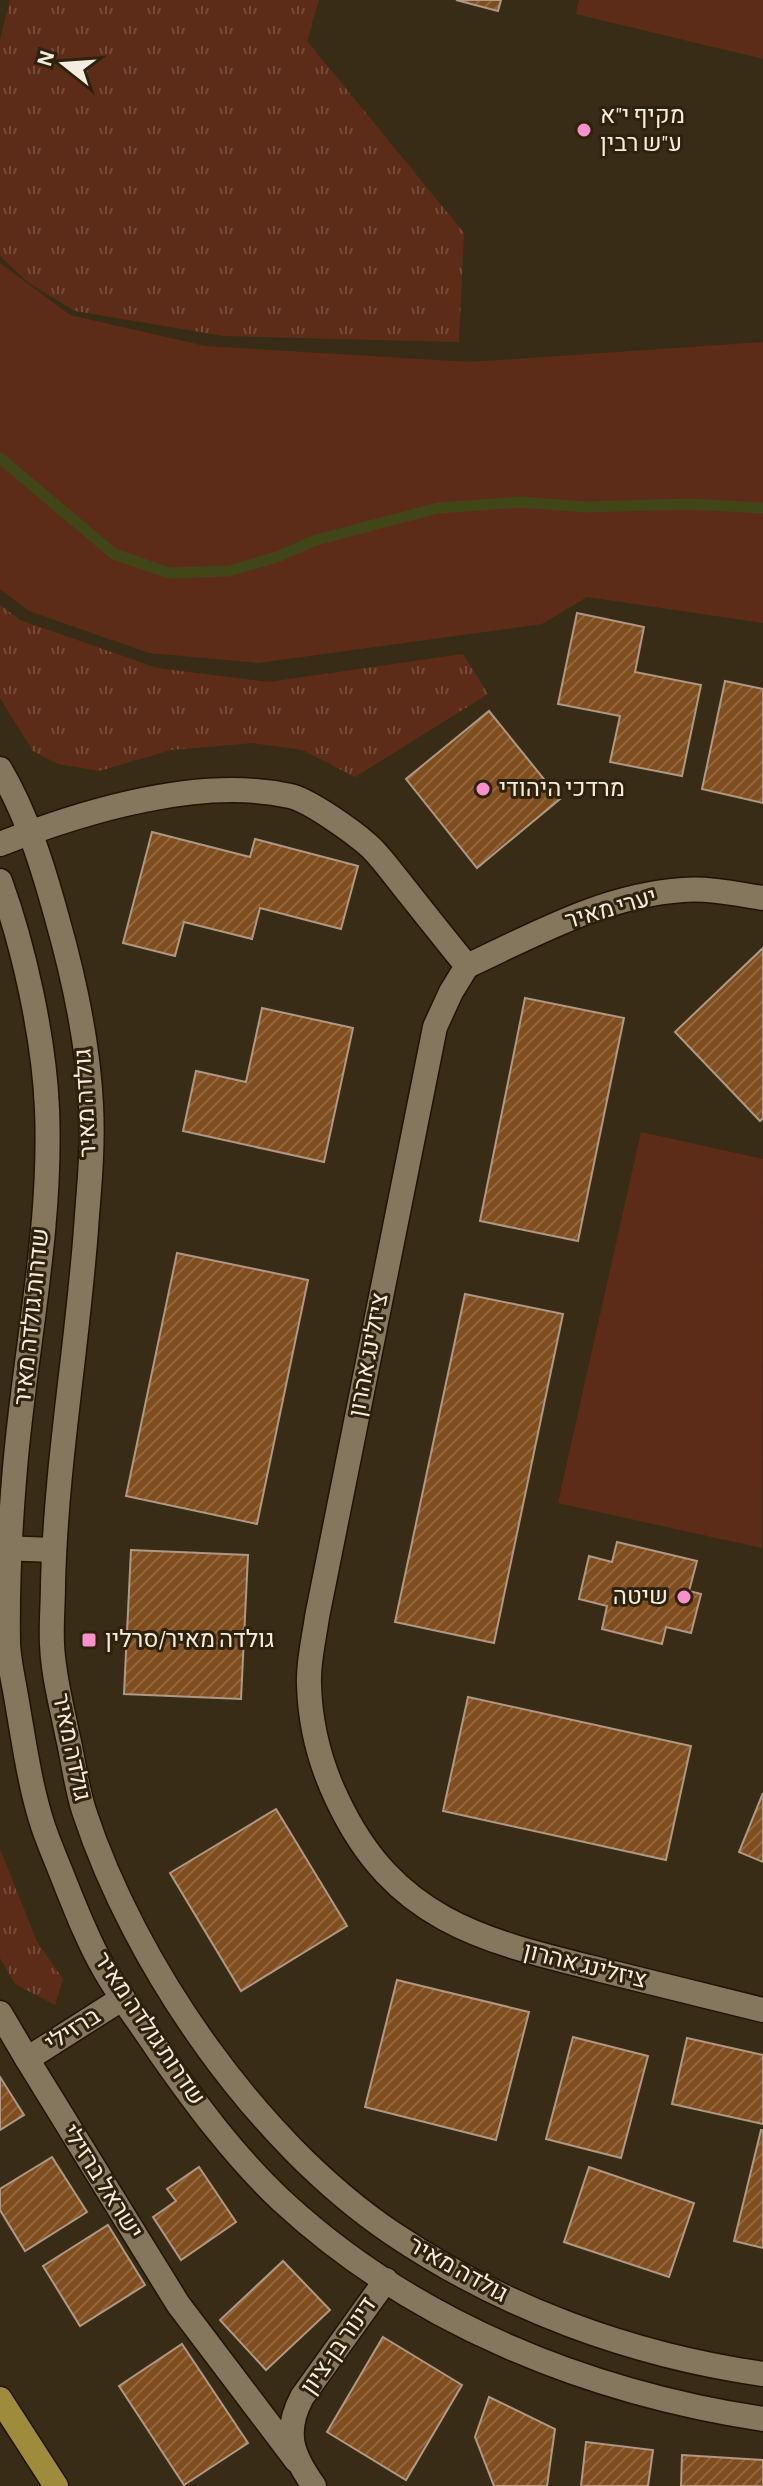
<svg xmlns="http://www.w3.org/2000/svg" width="763" height="2486" font-family="'Alegreya Sans',Heebo,sans-serif">
<style>
.grass{fill:url(#grass-tufts)}
.park{fill:#5d2c19}
.lines{fill:none;stroke-linecap:round;stroke-linejoin:round}
.stream{stroke:#404618;stroke-width:11}
.building{fill:url(#building-hatch);stroke:#b09885;stroke-width:2}
.minor-casing{stroke:#201401;stroke-width:27}
.tertiary-casing{stroke:#201401;stroke-width:27}
.primary-casing{stroke:#201401;stroke-width:27}
.minor{stroke:#85765e;stroke-width:24}
.tertiary{stroke:#85765e;stroke-width:24}
.primary{stroke:#9f8b3c;stroke-width:24}
.poi-dot{fill:#f890cb;stroke:#2f220d;stroke-width:3}
.labels{text-anchor:middle;dominant-baseline:central;stroke-width:6;stroke-linejoin:round;paint-order:stroke}
.poi-label{font-size:24px;fill:#f4ecde;stroke:#2f220d;text-anchor:start}
.street-label{font-size:24px;fill:#f4ecde;stroke:#2f220d}
</style>
<defs>
<pattern id="grass-tufts" width="24" height="20" patternUnits="userSpaceOnUse" patternTransform="scale(2)"><rect width="24" height="20" fill="#5d2c19"/><path d="M3 7l-1-3M5 7V3M7 7l1-3M15 17l-1-3M17 17v-4M19 17l1-3" fill="none" stroke="#754b3a"/></pattern>
<pattern id="building-hatch" width="6" height="6" patternUnits="userSpaceOnUse" patternTransform="scale(2)"><rect width="6" height="6" fill="#7f4d1e"/><path d="M-1 1l2-2M0 6l6-6M5 7l2-2" fill="none" stroke="#92673e"/></pattern>
</defs>
<rect width="100%" height="100%" fill="#392c16"/>
<!-- grass -->
<g class="grass">
<polygon points="10,0 319,0 307,41 464,233 459,342 224,336 75,311 29,283 0,256 0,40"/>
<polygon points="0,605 20,620 157,668 269,682 463,654 488,694 355,777 303,750 253,743 171,750 99,771 58,764 33,751 0,698"/>
<polygon points="0,1849 37,1942 63,1979 55,2005 15,1984 0,1958"/>
</g>
<!-- park -->
<g class="park">
<polygon points="579,0 763,0 763,59 576,14"/>
<polygon points="0,263 70,315 205,346 470,362 763,342 763,623 587,597 542,624 258,663 149,653 29,611 0,589"/>
<polygon points="641,1132 763,1159 762,1548 558,1503"/>
</g>
<g class="lines">
<!-- stream -->
<polyline class="stream" points="0,458 114,554 169,573 229,571 277,557 316,540 438,508 521,502 585,507 690,504 763,508"/>
</g>
<!-- building -->
<g class="building">
<polygon points="456,0 501,0 498,11"/>
<polygon points="577,613 644,627 635,672 701,685 682,776 610,762 620,716 558,704"/>
<polygon points="725,681 763,689 763,803 702,789"/>
<polygon points="489,711 560,799 477,868 406,779"/>
<polygon points="152,832 250,857 255,839 358,866 341,929 260,908 252,939 184,922 175,956 123,943"/>
<polygon points="763,948 763,1118 760,1121 675,1032"/>
<polygon points="525,998 624,1018 578,1241 480,1221"/>
<polygon points="262,1008 353,1028 324,1162 183,1131 196,1071 246,1082"/>
<polygon points="177,1253 308,1280 257,1524 126,1496"/>
<polygon points="465,1294 563,1314 494,1643 395,1622"/>
<polygon points="617,1542 697,1561 689,1591 701,1594 691,1633 666,1627 662,1644 602,1629 607,1606 579,1599 589,1556 612,1562"/>
<polygon points="131,1550 248,1555 241,1699 124,1694"/>
<polygon points="468,1697 691,1746 666,1860 443,1811"/>
<polygon points="763,1793 763,1862 739,1852"/>
<polygon points="276,1809 347,1926 241,1991 170,1873"/>
<polygon points="397,1980 529,2012 496,2140 365,2107"/>
<polygon points="573,2037 648,2056 621,2158 546,2139"/>
<polygon points="687,2038 763,2055 763,2124 672,2104"/>
<polygon points="0,2077 24,2115 0,2130"/>
<polygon points="761,2130 763,2130 763,2248 734,2241"/>
<polygon points="52,2157 87,2212 25,2251 0,2210 0,2189"/>
<polygon points="199,2167 236,2222 181,2260 153,2217 176,2201 167,2189"/>
<polygon points="589,2167 694,2203 669,2277 564,2242"/>
<polygon points="108,2225 145,2285 80,2326 43,2266"/>
<polygon points="283,2261 330,2310 266,2370 220,2320"/>
<polygon points="383,2337 462,2385 406,2480 327,2432"/>
<polygon points="182,2344 248,2443 184,2485 119,2386"/>
<polygon points="489,2397 555,2429 547,2486 494,2486 475,2437"/>
<polygon points="586,2442 653,2450 648,2486 581,2486"/>
<polygon points="682,2455 763,2460 763,2486 681,2486"/>
</g>
<g class="lines">
<defs>
<g id="minor">
<path d="M0,844C84,811 201,776 290,796C309,800 352,831 367,844C379,854 389,869 399,881C422,910 444,938 467,966L451,992L435,1027L317,1617C314,1639 308,1662 309,1684C310,1725 320,1764 338,1801C394,1919 480,1940 597,1969C652,1983 708,1996 763,2010"/>
<path d="M467,966C536,934 605,895 683,890C709,888 737,894 763,898"/>
<polyline points="0,1548 54,1550"/>
<polyline points="0,2013 27,2059 123,1998"/>
<polyline points="27,2059 178,2304 296,2460"/>
<path d="M314,2486C292,2455 283,2433 302,2397L386,2280"/>
</g>
<g id="tertiary">
<path d="M0,769C27,815 43,867 57,918C74,978 88,1043 91,1105C93,1142 90,1179 87,1215C79,1339 56,1460 53,1584C53,1604 51,1624 52,1644C53,1673 61,1704 67,1733C73,1758 76,1786 84,1811C135,1966 256,2141 392,2233C503,2308 631,2355 763,2374"/>
<path d="M0,881C24,947 44,1038 47,1109C52,1230 25,1349 15,1468C10,1526 7,1586 8,1644C9,1663 14,1683 17,1702C24,1742 30,1787 43,1826C49,1844 57,1862 64,1880C76,1910 88,1941 104,1969C120,1997 140,2023 158,2050C195,2103 235,2157 282,2201C414,2323 587,2392 763,2419"/>
</g>
<polyline id="primary" points="0,2399 56,2486"/>
</defs>
<!-- minor casing -->
<use href="#minor" class="minor-casing"/>
<!-- tertiary casing -->
<use href="#tertiary" class="tertiary-casing"/>
<!-- primary casing -->
<use href="#primary" class="primary-casing"/>
<!-- minor -->
<use href="#minor" class="minor"/>
<!-- tertiary -->
<use href="#tertiary" class="tertiary"/>
<!-- primary -->
<use href="#primary" class="primary"/>
</g>
<!-- markers -->
<g class="poi-dot">
<circle cx="584" cy="130" r="8"/>
<circle cx="483" cy="789" r="8"/>
<circle cx="684" cy="1597" r="8"/>
<rect x="81" y="1632" width="16" height="16" rx="4"/>
</g>
<g class="labels">
<!-- poi labels -->
<g class="poi-label">
<text x="600" y="116">מקיף י"א<tspan x="600" dy="28">ע"ש רבין</tspan></text>
<text x="499" y="789">מרדכי היהודי</text>
<text x="668" y="1597" text-anchor="end">שיטה</text>
<text x="105" y="1640">גולדה מאיר/סרלין</text>
</g>
<!-- street labels -->
<g class="street-label">
<text transform="translate(611 909) rotate(-16)">יערי מאיר</text>
<text transform="translate(86 1103) rotate(-93)">גולדה מאיר</text>
<text transform="translate(32 1317) rotate(-84)">שדרות גולדה מאיר</text>
<text transform="translate(369 1355) rotate(-79)">ציזלינג אהרון</text>
<text transform="translate(71 1747) rotate(78)">גולדה מאיר</text>
<text transform="translate(585 1966) rotate(14)">ציזלינג אהרון</text>
<text transform="translate(149 2029) rotate(56)">שדרות גולדה מאיר</text>
<text transform="translate(73 2030) rotate(-32)">ברזילי</text>
<text transform="translate(102 2182) rotate(58)">ישראל ברזילי</text>
<text transform="translate(458 2270) rotate(29)">גולדה מאיר</text>
<text transform="translate(339 2346) rotate(-55)">דינור בן-ציון</text>
</g>
</g>
<!-- north arrow -->
<g transform="translate(64 64) rotate(287)" stroke="#2f220d" stroke-width="6" paint-order="stroke">
<path d="M0-6L14 30L0 20L-14 30Z" fill="#f4ecde"/>
<text y="-12" font-size="22" font-weight="bold" text-anchor="middle" fill="#f4ecde">N</text>
</g>
</svg>
